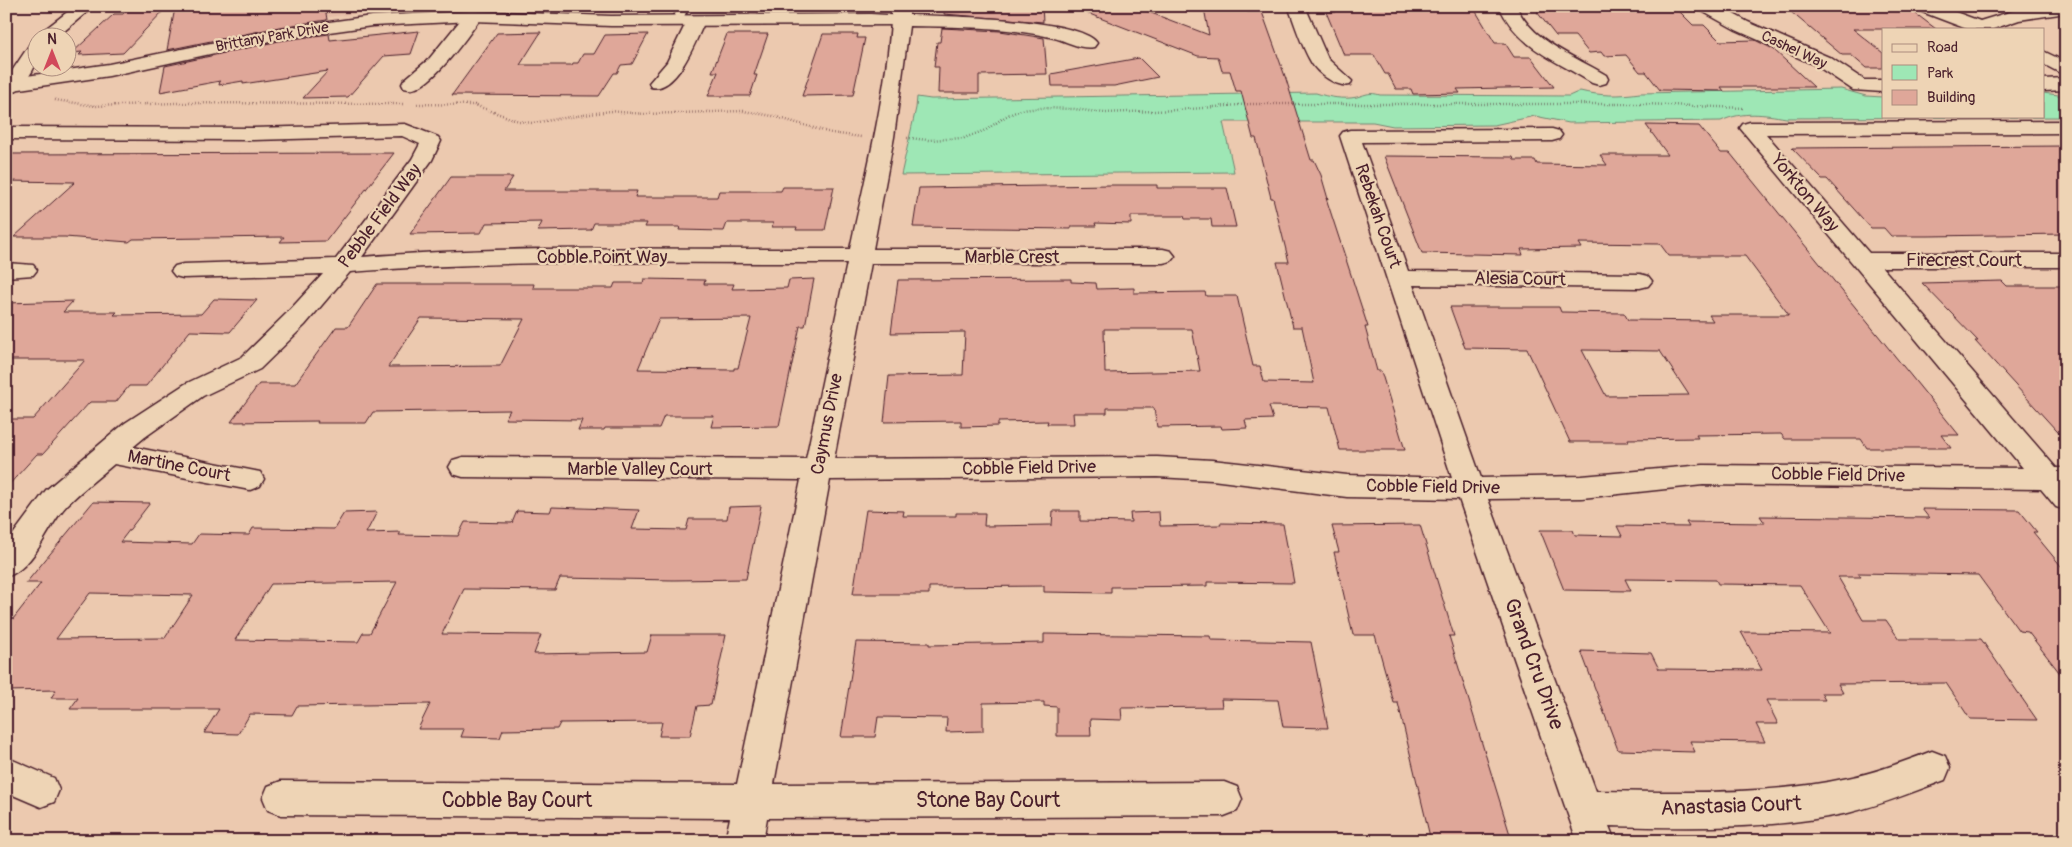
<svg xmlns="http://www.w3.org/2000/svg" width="2072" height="847" font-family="Pangolin,sans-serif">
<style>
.built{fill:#e5bca6}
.green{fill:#9ee7b5;stroke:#748370}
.building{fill:#dfa799;stroke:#4a1f2b;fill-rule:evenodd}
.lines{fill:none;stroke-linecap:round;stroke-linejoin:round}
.lane-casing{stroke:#4a1f2b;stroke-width:4}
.street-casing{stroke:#4a1f2b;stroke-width:3}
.secondary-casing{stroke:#4a1f2b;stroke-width:3}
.path{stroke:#4a1f2b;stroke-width:2.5;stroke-dasharray:0.5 2.5;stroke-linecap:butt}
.lane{fill:#eed4b5;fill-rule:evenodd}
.street{fill:#eed4b5;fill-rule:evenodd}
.secondary{fill:#eed4b5;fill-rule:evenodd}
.labels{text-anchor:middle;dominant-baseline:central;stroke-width:4.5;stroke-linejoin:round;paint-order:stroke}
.far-street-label{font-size:15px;fill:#4a1f2b;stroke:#eed4b5}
.street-label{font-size:18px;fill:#4a1f2b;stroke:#eed4b5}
.near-street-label{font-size:21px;fill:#4a1f2b;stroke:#eed4b5}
</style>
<rect width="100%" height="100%" fill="#ecc9af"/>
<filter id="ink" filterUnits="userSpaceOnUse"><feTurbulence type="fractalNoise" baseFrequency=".02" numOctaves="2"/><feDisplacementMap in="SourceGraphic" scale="10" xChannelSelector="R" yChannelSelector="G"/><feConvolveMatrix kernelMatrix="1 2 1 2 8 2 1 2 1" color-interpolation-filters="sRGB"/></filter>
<g filter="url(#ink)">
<!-- built -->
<g class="built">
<polygon points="326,6 451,6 390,10 328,17"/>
<polygon points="516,6 876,6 859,10 623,11"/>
</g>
<!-- green -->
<path class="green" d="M1841,89L1866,96L1883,97V116H2043V93L2066,96V117L1786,118C1763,114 1743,111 1721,121L1569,123L1535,116L1494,125L1393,126L1373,122H1223L1234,172L901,175L916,108L917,97L931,99L1316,93C1328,97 1344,100 1357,97C1367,94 1370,92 1380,95L1569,96L1580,91C1601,96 1619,96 1640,93Z"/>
<!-- building -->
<g class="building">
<polygon points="211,6 325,6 327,20 279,27 167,50 175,8"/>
<polygon points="945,6 1042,6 1043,22 944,14"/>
<path d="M1074,6H1133L1209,35L1204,8L1247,9V12H1262L1286,79L1311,160H1314L1321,175L1328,199L1326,198L1368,327H1365L1377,371H1381L1405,450H1340L1329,407L1269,406L1273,419L1245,420L1247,428L1222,429L1221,426L1157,427L1154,408H1107V413H1073L1074,424H1047L1048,421L998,422V426L961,427V421L884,422L889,376L963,375L965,332L891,333L898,280L1071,279V282L1096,283L1097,289L1134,288V293L1205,292L1206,296H1237L1253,366H1260L1264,382L1314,383L1302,327H1293L1277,262H1289L1273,198H1271L1256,138H1253L1241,91H1236L1230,71H1222L1218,57L1198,56L1074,8ZM1104,329H1192L1200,371L1105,373Z"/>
<polygon points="1333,6 1459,8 1460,10 1475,10 1495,43 1505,43 1514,57 1531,57 1554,87 1457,89 1460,93 1413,94 1411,89 1396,89 1388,74 1385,74 1374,55 1344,55 1326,12 1336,12"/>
<polygon points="1565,6 1651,6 1653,9 1677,9 1693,25 1704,25 1720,41 1755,40 1773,49 1814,87 1721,87 1724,91 1660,90 1646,72 1640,72 1626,55 1604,56 1601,52 1589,53 1575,36 1556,36 1537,12 1569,11"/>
<polygon points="1784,6 1907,7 1936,29 1853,29 1883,53 1883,68 1866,68 1851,55 1842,55"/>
<polygon points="166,8 123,53 79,55 82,52 72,53 114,14 123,14 127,10"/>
<polygon points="942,28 1000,31 1044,38 1047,74 979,75 979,93 938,93 939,67 934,67 937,42 940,42"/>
<polygon points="419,31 411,54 384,56 348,97 303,98 328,71 243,84 243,81 219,85 220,81 160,92 165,66 279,41 329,34 330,40"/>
<polygon points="541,32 520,65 572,65 573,63 578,63 583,54 594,54 605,35 648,34 632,64 621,65 617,73 614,73 599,96 452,95 497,33"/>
<polygon points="727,34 768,34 754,75 757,75 750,96 708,96 718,72 712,72"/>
<polygon points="823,34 858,34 857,38 865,38 853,95 802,96"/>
<polygon points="1139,58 1158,77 1114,86 1052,86 1051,74"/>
<path d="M1646,125L1699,126L1721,153H1730L1959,435H1941L1951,448H1867L1861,439H1785L1781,434L1696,435L1698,438L1628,439L1629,442H1570L1527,349L1465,348L1450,307H1559L1561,312L1624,313L1628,320L1713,321L1709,315H1789L1745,256H1669L1660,244L1579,243L1582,248L1521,249L1523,255L1422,253L1384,156L1513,157L1514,160H1535L1537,164L1607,165L1600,155H1668ZM1582,350L1660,351L1689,395L1606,396Z"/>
<polygon points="2066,146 2066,234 1928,236 1891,236 1884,228 1871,228 1827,179 1822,179 1792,148"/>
<polygon points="394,153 326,241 280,242 284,237 133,239 129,242 65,237 14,237 75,182 6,181 6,154"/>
<polygon points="451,177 513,177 504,191 637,191 635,197 717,197 719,191 781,191 783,187 834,187 825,230 796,230 797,227 772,227 773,223 727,223 724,231 679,230 680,227 645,227 647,223 594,223 591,230 538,231 542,222 486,223 481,233 410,234"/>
<polygon points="1110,185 1157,185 1157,188 1227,188 1236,227 1212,227 1211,219 1185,219 1184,216 1131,216 1131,224 1095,223 1096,226 1071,226 1071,229 913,227 919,188"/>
<path d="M644,279L705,280L704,284H734L732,289L787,288L789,280L814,279L805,326H800L779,426L711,427L714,416H664L659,428H605L604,430H578L582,420L505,419L510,410L373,412L366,423H317L318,421L231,422L259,384H295L336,327H348L377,284H534L533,288H613L615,283H643ZM421,318L524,319L500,366L388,367ZM751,318L738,368H734V370L638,369L659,319Z"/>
<polygon points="2002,281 2007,286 2066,286 2066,441 1975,341 1978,341 1922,283"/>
<polygon points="214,299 257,300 230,332 190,331 146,386 129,386 116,402 90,402 43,454 37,454 6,488 6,419 33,419 85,360 6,360 6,303 73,301 63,312 117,312 114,315 201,314"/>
<path d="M93,502L150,503L120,542L192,544L199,534L249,535L253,528L334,529L344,513L377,512L366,533L401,532L399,535L458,536L465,522L512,523L517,511L550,512L552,507L639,510L632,529L686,530L689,519H727L729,507L761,506L746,579L673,580L560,578L555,590L464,589L442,634L541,635L534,654L647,652L652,635H726L711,705L697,706L690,736H659L662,722L560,723L557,729L503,730L500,738L461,737L464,729H418L430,704L297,706L292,715L250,714L238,734L204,733L219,709H70L78,698H51L56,690L6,691V628L41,583H26ZM397,582L370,633H363L358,642L235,640L271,584ZM90,593L193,595L165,638L56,639Z"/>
<polygon points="1922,509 2019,510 2037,532 2033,532 2066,572 2066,681 2028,632 2019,631 1978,575 1858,573 1861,577 1838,577 1863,620 1886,620 1899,639 1981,639 2037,720 1970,719 1946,683 1838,684 1843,693 1821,693 1825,700 1766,700 1778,724 1756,724 1765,742 1690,741 1695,752 1618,750 1581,651 1651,653 1659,669 1762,670 1741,632 1830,633 1800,585 1718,584 1716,580 1625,579 1631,591 1564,590 1540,530 1573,530 1575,535 1622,536 1617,526 1689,527 1686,522 1765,523 1760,516 1929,518"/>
<polygon points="866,510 904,511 903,516 956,516 956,513 985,513 984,526 1052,525 1053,511 1080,511 1080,521 1131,522 1130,513 1159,512 1160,526 1221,525 1220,523 1283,524 1294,583 1207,582 1207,586 1111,587 1111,593 1044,592 1044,586 929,587 929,594 853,594"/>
<polygon points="1420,525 1454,636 1449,636 1512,841 1431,841 1398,703 1394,703 1375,635 1353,635 1334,552 1339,552 1332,526"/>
<polygon points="1044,634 1210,636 1211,640 1311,642 1328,728 1283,727 1278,700 1221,699 1222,707 1121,708 1122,720 1090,719 1091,736 1057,736 1057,707 1044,706 1044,702 983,703 983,731 946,732 947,718 878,717 875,737 841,737 856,642 929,643 929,645 1044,643"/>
</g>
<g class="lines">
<defs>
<polygon id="lane" points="679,6 689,6 682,21 677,24 672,21"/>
<g id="street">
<path d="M75,6H94L56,38H38C38,44 39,55 37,61C32,74 20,92 6,96V80L32,41L37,40L36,38L39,34Z"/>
<path d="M892,6H909V15C942,16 1080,18 1097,43L1094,47C1081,50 1067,41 1054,38C1007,26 957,27 909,26L894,137L873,249H1163L1171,251L1175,256L1171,261L1163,263H871L834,459L1157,457L1212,460L1347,475L1452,478L1340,136L1343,132L1350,130L1552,129L1559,131L1562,135L1559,139L1552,141L1362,142L1408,271L1640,274L1648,276L1652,281L1648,286L1640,288L1413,285L1481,478L1582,476L1703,465L2023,468L1740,128L1743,124L1750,122L2066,121V133L1766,134L1869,253H2066V267H1882L2056,468H2066V510L2056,507L2041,489L1703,485L1582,498L1488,499L1596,791C1680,792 1766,796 1848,778C1877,772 1904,762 1932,751L1945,756L1950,768L1945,780C1913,792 1881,805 1848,813C1770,830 1689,828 1609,826L1615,841H1577L1459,499L1347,497L1212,480L1157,477L830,480L774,784L1224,782L1237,787L1242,799L1237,811L1224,816L767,818L763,841H725L730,818L281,815L268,810L263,798L268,786L281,781L737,784L801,480L463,477L453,474L449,467L453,460L463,457L806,459L847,263C682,264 515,258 350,272L305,325L260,369L203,396L145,437L133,447L260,472L264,479L260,486L250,490L114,464C99,477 82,490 67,505C47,526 36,567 6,577V544L46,490L125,423L185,384L242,357L287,313L323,274L183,278L175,276L171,271L175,266L183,264L336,259L412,159L420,144L402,136L253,140L6,139V127L253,128L405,124L438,137L441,141L432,160L362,257C524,244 687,250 850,249C867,170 888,88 892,6Z"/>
<path d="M1288,6H1305L1328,59L1352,81L1350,85C1337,88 1317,73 1311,62C1301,45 1295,24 1288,6Z"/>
<path d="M1499,6H1516C1533,42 1573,55 1606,75L1608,79L1606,83L1599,85L1592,83C1556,60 1518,48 1499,6Z"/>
<polygon points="1698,6 1719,6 1748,22 1831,58 1864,80 1883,80 1883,92 1853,90 1817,66 1736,30 1700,10"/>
<polygon points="1915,6 1939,6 1980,21 2016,10 2042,6 2066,6 2066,13 2019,20 1993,29 1967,29 1917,10"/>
<path d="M473,11L479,12L482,16C469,35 436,81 416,88C412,90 408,89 404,88L402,84L404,80L429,59L467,12Z"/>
<path d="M696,16L702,17L705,21C696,40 677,93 651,87L649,83L667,62L687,21L690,17Z"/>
<polygon points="2043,51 2066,62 2066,76 2043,64"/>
<polygon points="2066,78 2066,90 2043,91 2043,79"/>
<polygon points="6,263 33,265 37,270 33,275 6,277"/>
<polygon points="6,757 54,778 59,790 54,802 41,807 6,792"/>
</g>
<polygon id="secondary" points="473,11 611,16 870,14 906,16 909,20 906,24 900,25 611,26 473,21 372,26 279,39 109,76 6,91 6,79 109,64 279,29 372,16"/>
</defs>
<!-- lane casing -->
<use href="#lane" class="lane-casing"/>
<!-- street casing -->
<use href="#street" class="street-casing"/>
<!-- secondary casing -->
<use href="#secondary" class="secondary-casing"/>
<!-- path -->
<g class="path">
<polyline points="55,100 96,106 176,103 404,104"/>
<polyline points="417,104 474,105 519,121 532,123 610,111 644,114 743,111 773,116 831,133 861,137"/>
<polyline points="907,138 929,140 964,138 986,130 1006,116 1021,110 1042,108 1074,109 1105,113 1178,110 1250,104 1644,104 1743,108"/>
</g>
<!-- lane -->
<use href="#lane" class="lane"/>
<!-- street -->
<use href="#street" class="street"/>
<!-- secondary -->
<use href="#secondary" class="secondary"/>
</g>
</g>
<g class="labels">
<!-- far-street labels -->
<g class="far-street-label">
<text transform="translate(272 37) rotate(-10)">Brittany Park Drive</text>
<text transform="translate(1794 50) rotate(25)">Cashel Way</text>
</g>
<!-- street labels -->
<g class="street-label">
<text transform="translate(1805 193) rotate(50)">Yorkton Way</text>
<text transform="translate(380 216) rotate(-53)">Pebble Field Way</text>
<text transform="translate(1378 216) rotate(71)">Rebekah Court</text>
<text x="602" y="257">Cobble Point Way</text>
<text x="1012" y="257">Marble Crest</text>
<text x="1964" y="260">Firecrest Court</text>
<text transform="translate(1520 279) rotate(1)">Alesia Court</text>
<text transform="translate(827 424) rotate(-79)">Caymus Drive</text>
<text transform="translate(179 466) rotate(11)">Martine Court</text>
<text transform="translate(1029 468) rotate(-1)">Cobble Field Drive</text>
<text x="640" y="469">Marble Valley Court</text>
<text transform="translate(1838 475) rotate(1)">Cobble Field Drive</text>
<text transform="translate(1433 487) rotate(1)">Cobble Field Drive</text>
</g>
<!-- near-street labels -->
<g class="near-street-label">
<text transform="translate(1534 664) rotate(70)">Grand Cru Drive</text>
<text x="517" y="800">Cobble Bay Court</text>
<text x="988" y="800">Stone Bay Court</text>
<text transform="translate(1731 806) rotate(-2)">Anastasia Court</text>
</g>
</g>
<!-- margin -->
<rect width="2072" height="847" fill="none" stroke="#eed4b5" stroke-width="25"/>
<rect x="12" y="12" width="2047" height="822" fill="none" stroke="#4a1f2b" stroke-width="2" filter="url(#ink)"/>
<!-- legend -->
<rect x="1882" y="28" width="162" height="90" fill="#eed4b5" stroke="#ac8c7e"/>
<rect x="1892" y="44" width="25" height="8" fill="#eed4b5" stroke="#ac8c7e"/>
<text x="1927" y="52" font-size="15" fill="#4a1f2b">Road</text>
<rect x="1892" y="65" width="25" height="15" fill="#9ee7b5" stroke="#ac8c7e"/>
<text x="1927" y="78" font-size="15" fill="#4a1f2b">Park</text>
<rect x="1892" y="90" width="25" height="15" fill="#dfa799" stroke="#ac8c7e"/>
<text x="1927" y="102" font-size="15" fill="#4a1f2b">Building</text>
<!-- north arrow -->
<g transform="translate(52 52)"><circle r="24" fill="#eed4b5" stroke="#ac8c7e"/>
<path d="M0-4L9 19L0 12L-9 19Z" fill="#d1495b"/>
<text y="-8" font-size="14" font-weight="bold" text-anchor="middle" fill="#4a1f2b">N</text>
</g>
</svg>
